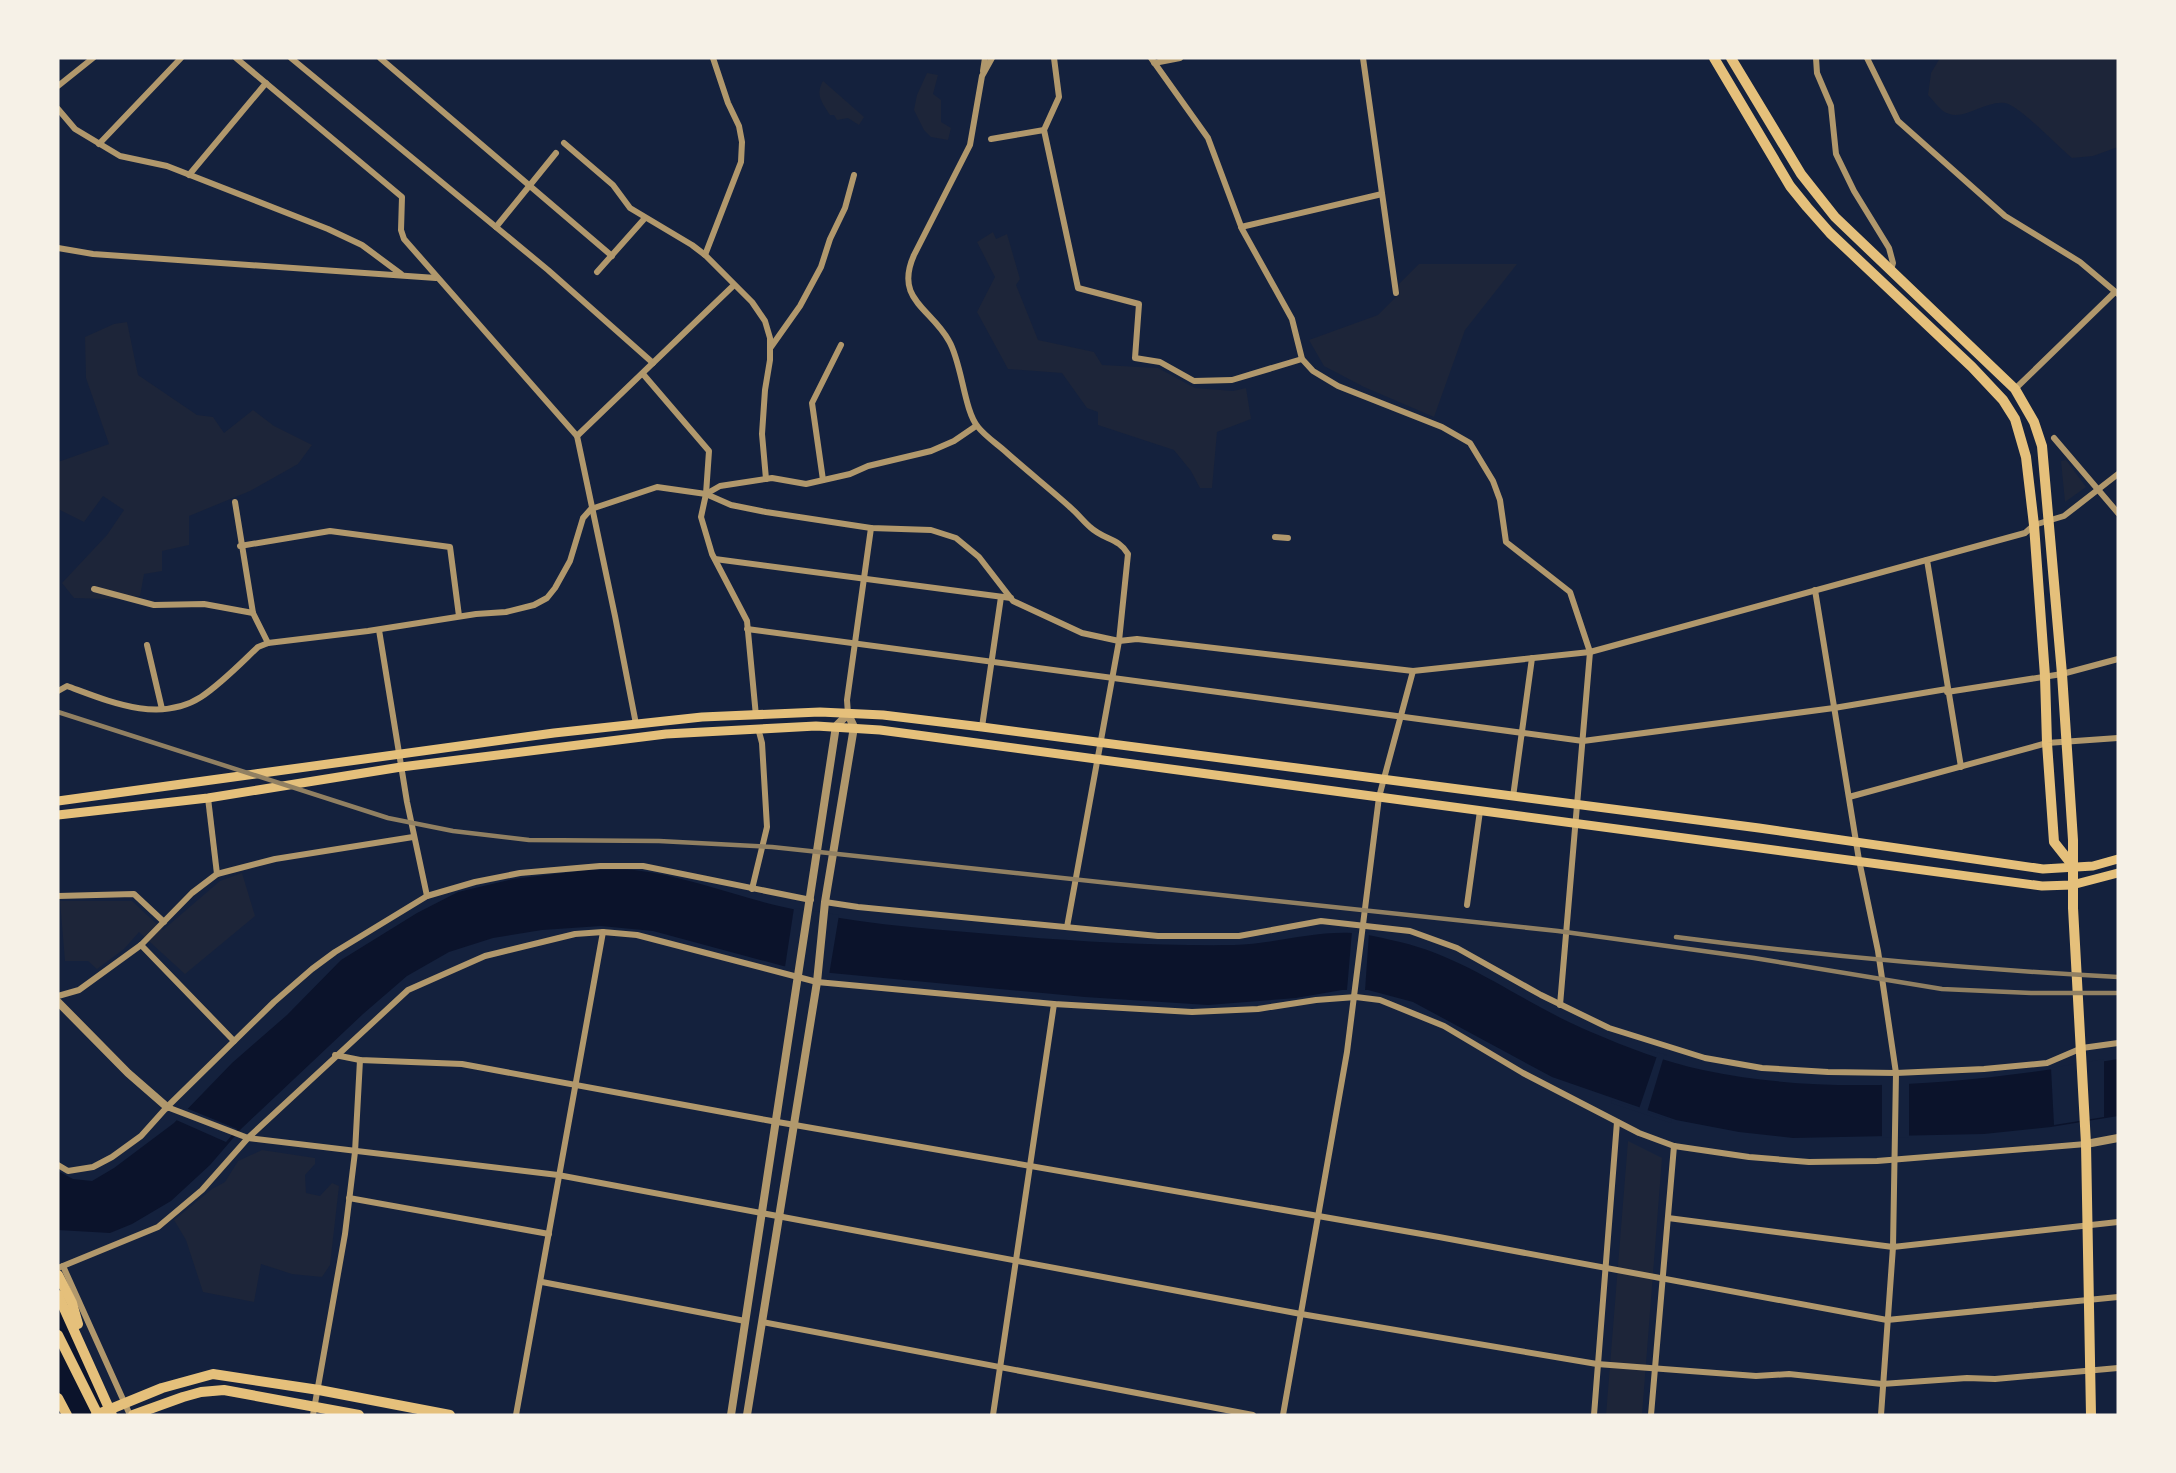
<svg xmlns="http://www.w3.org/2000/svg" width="2176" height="1473" font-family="Raleway,sans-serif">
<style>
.green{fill:#1d2539}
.water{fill:#0b132b}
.pier{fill:#14213d}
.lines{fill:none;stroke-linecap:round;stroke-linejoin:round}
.minor{stroke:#b1986c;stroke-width:6}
.tertiary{stroke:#b1986c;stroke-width:8}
.secondary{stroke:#e5c07b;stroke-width:9}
.primary{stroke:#e5c07b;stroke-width:10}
.motorway{stroke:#e5c07b;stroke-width:10}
.rail{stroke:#918062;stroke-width:4.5}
</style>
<rect width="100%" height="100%" fill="#14213d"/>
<!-- green -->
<g class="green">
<path d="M1940,58H2118V147L2093,156L2072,158C2057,146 2020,106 2005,103C1984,100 1962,124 1943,111C1938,107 1933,100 1928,95L1931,73Z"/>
<polygon points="927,73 938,75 933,94 941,100 941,122 951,128 948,140 931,137 924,130 914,110 917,95"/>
<path d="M823,81L864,117L859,125L848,118L837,120L834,115H830C822,102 815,95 823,81Z"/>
<polygon points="993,232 996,239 1007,234 1020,279 1016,285 1038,340 1094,352 1102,365 1158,368 1195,388 1233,391 1246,388 1251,419 1217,432 1212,488 1200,488 1191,471 1174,450 1098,425 1098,412 1087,408 1062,373 1008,369 977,312 995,277 977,242"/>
<polygon points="1419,264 1517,264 1465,330 1434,417 1364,387 1324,366 1309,340 1378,315 1400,293 1397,286"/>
<polygon points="127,322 138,375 197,415 213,417 224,433 253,410 274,426 312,445 298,464 250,491 189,516 189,545 162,551 162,571 144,574 140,596 107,599 74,598 62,583 107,535 124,510 103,496 84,522 58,509 58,462 109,444 86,378 85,337 114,324"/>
<polygon points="2066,460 2086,487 2065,502 2061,461"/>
<polygon points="242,873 255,916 185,974 139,932 124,949 97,969 88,961 65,961 60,901 132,901 163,930 220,881"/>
<polygon points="1628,1141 1662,1158 1642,1415 1606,1415"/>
<polygon points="262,1150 315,1158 315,1164 305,1175 306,1193 320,1196 332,1183 339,1186 330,1265 322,1277 292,1274 261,1264 254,1302 203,1292 186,1240 174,1220 212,1189 225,1182 238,1161"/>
</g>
<!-- water -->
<g class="water">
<path d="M587,870C602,870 618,869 634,870C681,875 733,895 779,906C849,923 919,928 990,934C1071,941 1153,946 1234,945C1273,944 1313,931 1352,933C1365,934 1379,937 1391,940C1464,954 1523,1004 1591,1032C1626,1047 1665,1062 1703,1070C1839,1099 1983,1081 2118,1059V1116L2051,1127L1984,1134L1793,1138L1739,1132L1676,1120L1552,1077L1413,1002L1368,990H1342L1296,998L1208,1005L1085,997L831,973L783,966L653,931L601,926L542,930L493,938L449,952L407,976L363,1014L241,1129L210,1165L171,1201L132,1224L110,1233L58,1230V1171L73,1179L92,1181L114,1168L174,1123L232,1063L287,1015L341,960L417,913L458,892L513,879Z"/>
<polygon points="58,1285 116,1415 58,1415"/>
</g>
<!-- pier -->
<g class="pier">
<polygon points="794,908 839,915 829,975 785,967"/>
<polygon points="1352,931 1369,933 1365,991 1347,990"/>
<polygon points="1645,1049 1667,1055 1664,1056 1647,1112 1672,1120 1671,1123 1611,1103 1612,1100 1639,1109 1658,1053"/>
<polygon points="2104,1059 2104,1117 2054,1125 2051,1068"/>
<polygon points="1882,1080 1909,1080 1909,1138 1882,1137"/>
<polygon points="186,1108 237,1129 226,1142 174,1119"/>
</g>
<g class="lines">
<!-- minor -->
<g class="minor">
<polyline points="236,58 402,197 401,230 404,239 577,436 615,616 636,724"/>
<polyline points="291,58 548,270 653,363"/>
<polyline points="380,58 612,256"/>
<path d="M992,58L982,76L970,145L914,255C894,300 931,308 949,341C962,363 964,411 978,427C985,436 997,444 1006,452C1027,471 1050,489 1071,508C1078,514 1083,521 1090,527C1104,540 1119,538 1128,554L1119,641L1067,927"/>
<polyline points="1054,58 1059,97 1044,130 1078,288 1139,304 1135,358 1160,362 1194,381 1232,380 1302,359"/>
<polyline points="1151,58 1208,138 1242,229 1292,319 1302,359 1313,371 1338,386 1442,427 1470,443 1493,481 1500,500 1506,542 1570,592 1590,652 1560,1005"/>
<polyline points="1363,58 1396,293"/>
<polyline points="1816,58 1817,73 1831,106 1836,154 1854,191 1889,248 1893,263 1891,270"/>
<polyline points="1867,58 1898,121 2005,216 2080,262 2118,294"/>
<polyline points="1154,63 1180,58"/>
<polyline points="983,71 985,58"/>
<polyline points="58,86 93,58"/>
<polyline points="58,109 75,129 120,156 167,166 328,229 362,245 401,274"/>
<polyline points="991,139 1044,130"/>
<polyline points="564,143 613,185 630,208 692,245 705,255 752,302 765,321 770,338 770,360 765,390 762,434 766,479"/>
<polyline points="99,144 181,58"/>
<polyline points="189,175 266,83"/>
<polyline points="496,227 556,153"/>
<polyline points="1241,227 1382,194"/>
<polyline points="58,248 93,254 436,278"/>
<polyline points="705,255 741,162 742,142 739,126 728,103 713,58"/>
<polyline points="597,272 645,218"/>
<polyline points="771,347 800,306 821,267 830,239 845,208 854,175"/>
<polyline points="643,374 709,451 706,494 701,517 712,554 747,621 756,716"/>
<polyline points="2015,389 2115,292"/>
<polyline points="577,436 734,285"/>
<polyline points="2054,438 2118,513"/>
<polyline points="823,480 812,403 841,345"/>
<polyline points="706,494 720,486 772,478 806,484 850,474 868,466 931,451 954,441 976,426"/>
<polyline points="235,502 253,613 268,643"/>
<polyline points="1275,537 1288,538"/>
<polyline points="240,546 330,531 450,547 459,616"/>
<polyline points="715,559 1011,598"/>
<polyline points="1927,560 1961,767"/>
<polyline points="94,589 154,605 204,604 253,613"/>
<polyline points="1815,590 1859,860 1878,951 1896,1073 1893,1247 1881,1415"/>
<polyline points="747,629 1583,741 1834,708 1947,689"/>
<polyline points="379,630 407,802 427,896"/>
<polyline points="147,645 162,709"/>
<path d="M58,691L67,686C108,701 159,724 201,697C222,683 240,664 258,647L268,643L368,631L476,614L506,612L534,605L547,598L555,588L570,561L583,518L591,509L657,487L706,494L731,505L766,512L871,528L931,530L956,538L979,557L1013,601L1082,633L1119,641L1137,639L1413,671L1590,652L2025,533L2034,525L2064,516L2118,474"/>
<polyline points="1947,692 2062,674 2118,659"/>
<polyline points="848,714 847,700 871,528"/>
<polyline points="982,727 1001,597"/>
<polyline points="1513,797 1532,658"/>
<polyline points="1849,797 2047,743 2118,738"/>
<polyline points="208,798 217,874"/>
<polyline points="752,889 767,827 762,743 758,728"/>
<polyline points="58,896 134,894 164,922"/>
<polyline points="825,902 858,907 1158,936 1239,936 1321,921 1410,931 1457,948 1541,995 1609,1028 1705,1058 1762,1068 1828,1072 1896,1073 1984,1069 2047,1063 2082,1048 2118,1043"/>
<polyline points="1467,905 1480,811"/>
<polyline points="141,945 234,1041"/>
<polyline points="58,996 79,990 141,945 192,893 217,874 275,859 413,837"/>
<polyline points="335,1055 360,1060 462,1064 766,1120 1439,1237 1887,1320 2118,1297"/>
<polyline points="167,1107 248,1138 558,1175 1301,1314 1597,1364 1756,1376 1789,1374 1882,1384 1967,1378 1995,1379 2118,1368"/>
<polyline points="58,1165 68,1171 93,1167 112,1157 141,1136 167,1107 274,1002 312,969 335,952 427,896 475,882 520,873 600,866 643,866 811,900"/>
<polyline points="349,1198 549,1234"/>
<polyline points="1668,1218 1893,1247 2118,1222"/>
<polyline points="63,1266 130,1415"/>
<polyline points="58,1268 158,1227 202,1190 248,1138 408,990 485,956 575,934 603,932 637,935 817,982 1054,1004 1192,1012 1258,1009 1316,1000 1356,997 1380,1000 1444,1026 1523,1073 1639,1133 1674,1146 1749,1157 1809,1162 1877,1161 2086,1144"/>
<polyline points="542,1282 745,1321"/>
<polyline points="762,1322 1253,1415"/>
<polyline points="313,1415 345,1234 355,1152 360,1060"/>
<polyline points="516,1415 603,932"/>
<polyline points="993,1415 1054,1004"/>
<polyline points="1283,1415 1347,1052 1379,797 1413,671"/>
<polyline points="1594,1415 1617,1122"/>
<polyline points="1651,1415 1674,1146"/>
</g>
<!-- tertiary -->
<g class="tertiary">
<polyline points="58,1002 128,1073 167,1107"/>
<polyline points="2086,1144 2118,1138"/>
<polyline points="731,1415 836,726 848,714 854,727 825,902 817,982 747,1415"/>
</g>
<!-- secondary -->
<g class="secondary">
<polyline points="58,801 554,733 702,717 820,712 883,715 982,727 1759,828 2043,869 2093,866 2118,859"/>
<polyline points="58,815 208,798 401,767 666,734 816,726 880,730 2042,886 2072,885 2118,873"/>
</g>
<!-- primary -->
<g class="primary">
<polyline points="1714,58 1790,186 1807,207 1830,233 1972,367 2003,400 2015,419 2026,457 2034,525 2045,676 2047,743 2054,842 2073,866"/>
<polyline points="1731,58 1801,174 1835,217 2015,389 2034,422 2042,446 2062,674 2073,840 2073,908 2086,1144 2091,1415"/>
<polyline points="96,1415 162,1388 213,1374 319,1390 450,1415"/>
<polyline points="133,1415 183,1397 201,1392 224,1390 359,1415"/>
</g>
<!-- motorway -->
<g class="motorway">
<polyline points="58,1275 72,1303 78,1324"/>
<polyline points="58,1295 112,1415"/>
<polyline points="58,1335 98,1415"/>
<polyline points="58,1398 67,1415"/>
</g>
<!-- rail -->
<g class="rail">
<polyline points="58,712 388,818 453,831 529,840 659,841 772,847 1558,931 1754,958 1942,989 2031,993 2118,993"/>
<path d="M1676,937C1822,956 1971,969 2118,977"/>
</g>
</g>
<!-- border -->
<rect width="2176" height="1473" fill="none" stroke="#f6f1e7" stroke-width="119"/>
</svg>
